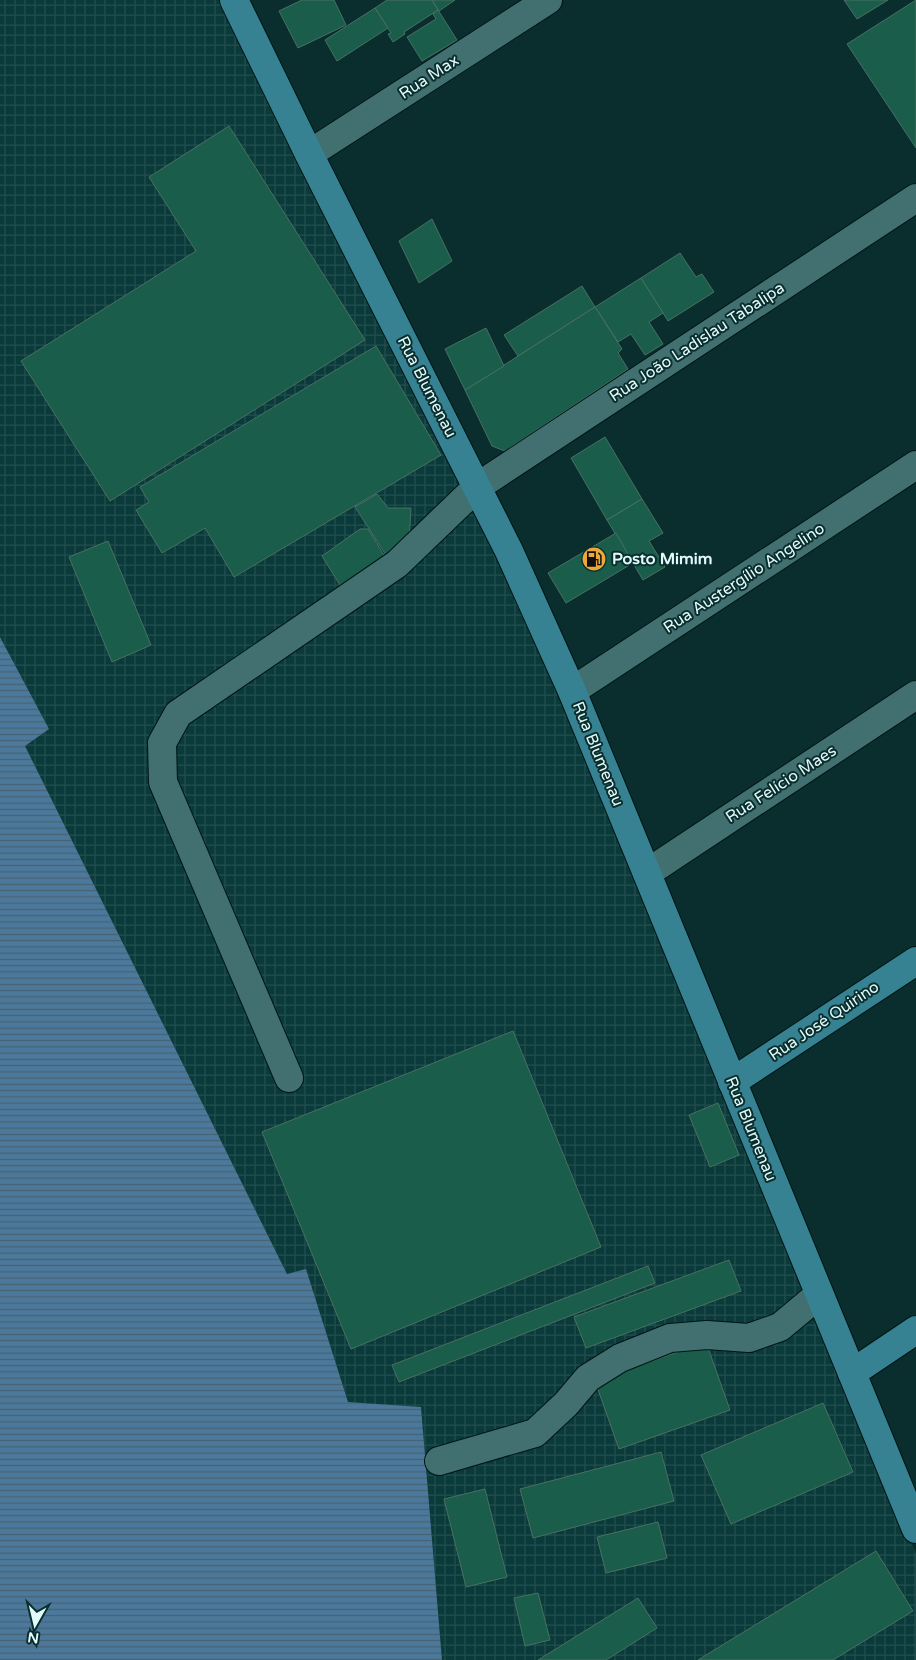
<svg xmlns="http://www.w3.org/2000/svg" width="916" height="1660" font-family="'Varela Round',sans-serif">
<style>
.industrial{fill:url(#industrial-grid)}
.water{fill:url(#water-rules)}
.building{fill:#1a5d4b;stroke:#497063}
.lines{fill:none;stroke-linecap:round;stroke-linejoin:round}
.minor-casing{stroke:#001515;stroke-width:30}
.major-casing{stroke:#001515;stroke-width:30}
.minor{stroke:#426f6f;stroke-width:28}
.major{stroke:#378292;stroke-width:28}
.labels{text-anchor:middle;dominant-baseline:central;stroke-width:4;stroke-linejoin:round;paint-order:stroke}
.street-label{font-size:16px;fill:#e3fafa;stroke:#0a2e2e}
.poi-label{font-size:16px;font-weight:bold;fill:#e3fafa;stroke:#0a2e2e;text-anchor:start}
</style>
<defs>
<pattern id="industrial-grid" width="8" height="8" patternUnits="userSpaceOnUse" patternTransform="scale(1.25)"><rect width="8" height="8" fill="#0b3a3a"/><path d="M0 4h8M4 0v8" fill="none" stroke="#234e4e"/></pattern>
<pattern id="water-rules" width="6" height="5" patternUnits="userSpaceOnUse" patternTransform="scale(1.25)"><rect width="6" height="5" fill="#4b789b"/><path d="M0 2.5h6" fill="none" stroke="#486273"/></pattern>
</defs>
<rect width="100%" height="100%" fill="#0a2e2e"/>
<!-- industrial -->
<polygon class="industrial" points="0,0 219,0 360,279 502,556 770,1206 916,1554 916,1660 442,1660 421,1408 348,1402 306,1270 287,1274 24,745 49,729 0,637"/>
<!-- water -->
<polygon class="water" points="0,637 49,729 25,746 287,1274 306,1269 348,1402 421,1407 442,1660 0,1660"/>
<!-- building -->
<g class="building">
<polygon points="302,0 334,0 346,25 298,48 279,11"/>
<polygon points="387,0 432,0 438,10 404,32 405,34 393,42 388,34 391,33 375,8"/>
<polygon points="432,0 455,0 439,11"/>
<polygon points="844,0 888,0 857,19"/>
<polygon points="916,0 916,148 847,44"/>
<polygon points="375,8 388,28 337,61 325,40"/>
<polygon points="438,10 457,40 422,61 407,37 436,19 433,14"/>
<polygon points="229,126 365,340 110,501 21,361 196,251 149,177"/>
<polygon points="432,219 452,261 419,283 399,241"/>
<polygon points="680,253 696,277 702,274 714,292 668,321 641,278"/>
<polygon points="641,278 663,313 649,322 663,344 645,355 631,334 618,342 595,307"/>
<polygon points="582,286 595,307 518,356 504,335"/>
<polygon points="595,307 622,349 618,353 628,369 505,451 492,446 465,390"/>
<polygon points="486,328 504,366 465,390 445,349"/>
<polygon points="376,346 441,455 234,577 205,528 162,553 136,510 149,502 140,487"/>
<polygon points="605,437 642,499 607,520 571,458"/>
<polygon points="377,494 388,508 411,508 409,541 386,555 355,507"/>
<polygon points="642,499 663,533 649,541 665,567 643,580 607,520"/>
<polygon points="360,529 368,529 385,557 340,585 322,556"/>
<polygon points="616,533 633,563 566,603 548,573"/>
<polygon points="108,541 151,645 112,662 69,557"/>
<polygon points="513,1031 601,1247 351,1349 262,1132"/>
<polygon points="718,1103 739,1155 710,1167 689,1115"/>
<polygon points="729,1260 741,1291 586,1348 574,1317"/>
<polygon points="648,1266 655,1283 399,1382 392,1365"/>
<polygon points="706,1342 730,1410 619,1449 595,1381"/>
<polygon points="823,1403 853,1472 731,1524 701,1455"/>
<polygon points="661,1452 674,1501 533,1538 520,1489"/>
<polygon points="485,1489 507,1577 466,1587 444,1499"/>
<polygon points="658,1522 667,1558 606,1573 597,1537"/>
<polygon points="876,1551 913,1611 833,1660 698,1660"/>
<polygon points="538,1593 550,1640 525,1646 514,1598"/>
<polygon points="638,1598 657,1628 606,1660 538,1660"/>
</g>
<g class="lines">
<defs>
<g id="minor">
<polyline points="309,154 548,0"/>
<polyline points="572,691 916,465"/>
<polyline points="647,873 916,695"/>
<polyline points="289,1078 163,782 162,743 178,714 397,564 477,487 916,198"/>
<polyline points="439,1461 535,1433 566,1404 588,1378 620,1358 670,1338 707,1335 749,1338 780,1327 810,1302 820,1296"/>
</g>
<g id="major">
<polyline points="234,0 309,154 509,551 572,691 916,1529"/>
<polyline points="732,1082 916,961"/>
<polyline points="852,1373 916,1330"/>
</g>
</defs>
<!-- minor casing -->
<use href="#minor" class="minor-casing"/>
<!-- major casing -->
<use href="#major" class="major-casing"/>
<!-- minor -->
<use href="#minor" class="minor"/>
<!-- major -->
<use href="#major" class="major"/>
</g>
<!-- icons -->
<defs>
<symbol id="fuel-disc" viewBox="-11 -11 22 22"><circle r="9.5" fill="#eca93a" stroke="#0a2e2e"/><path d="M-5.5-6h7V0h2V4h1.3V-2.5L3-4.5l.8-.8L6-3V5H2.5V1h-1V6h-7ZM-4.2-4.7v3.2H.2V-4.7Z" fill="#111"/></symbol>
</defs>
<g fill-rule="evenodd">
<use href="#fuel-disc" x="580" y="545" width="28" height="28"/>
</g>
<g class="labels">
<!-- street labels -->
<g class="street-label">
<text transform="translate(429 77) rotate(-33)">Rua Max</text>
<text transform="translate(697 342) rotate(-33)">Rua João Ladislau Tabalipa</text>
<text transform="translate(427 387) rotate(63)">Rua Blumenau</text>
<text transform="translate(744 578) rotate(-33)">Rua Austergílio Angelino</text>
<text transform="translate(598 754) rotate(68)">Rua Blumenau</text>
<text transform="translate(781 784) rotate(-33)">Rua Felício Maes</text>
<text transform="translate(824 1021) rotate(-34)">Rua José Quirino</text>
<text transform="translate(751 1129) rotate(68)">Rua Blumenau</text>
</g>
<!-- poi labels -->
<g class="poi-label">
<text x="612" y="559">Posto Mimim</text>
</g>
</g>
<!-- north arrow -->
<g transform="translate(35 1625) rotate(188)" stroke="#0a2e2e" stroke-width="4" paint-order="stroke">
<path d="M0-4L9 19L0 12L-9 19Z" fill="#e3fafa"/>
<text y="-8" font-size="14" font-weight="bold" text-anchor="middle" fill="#e3fafa">N</text>
</g>
</svg>
